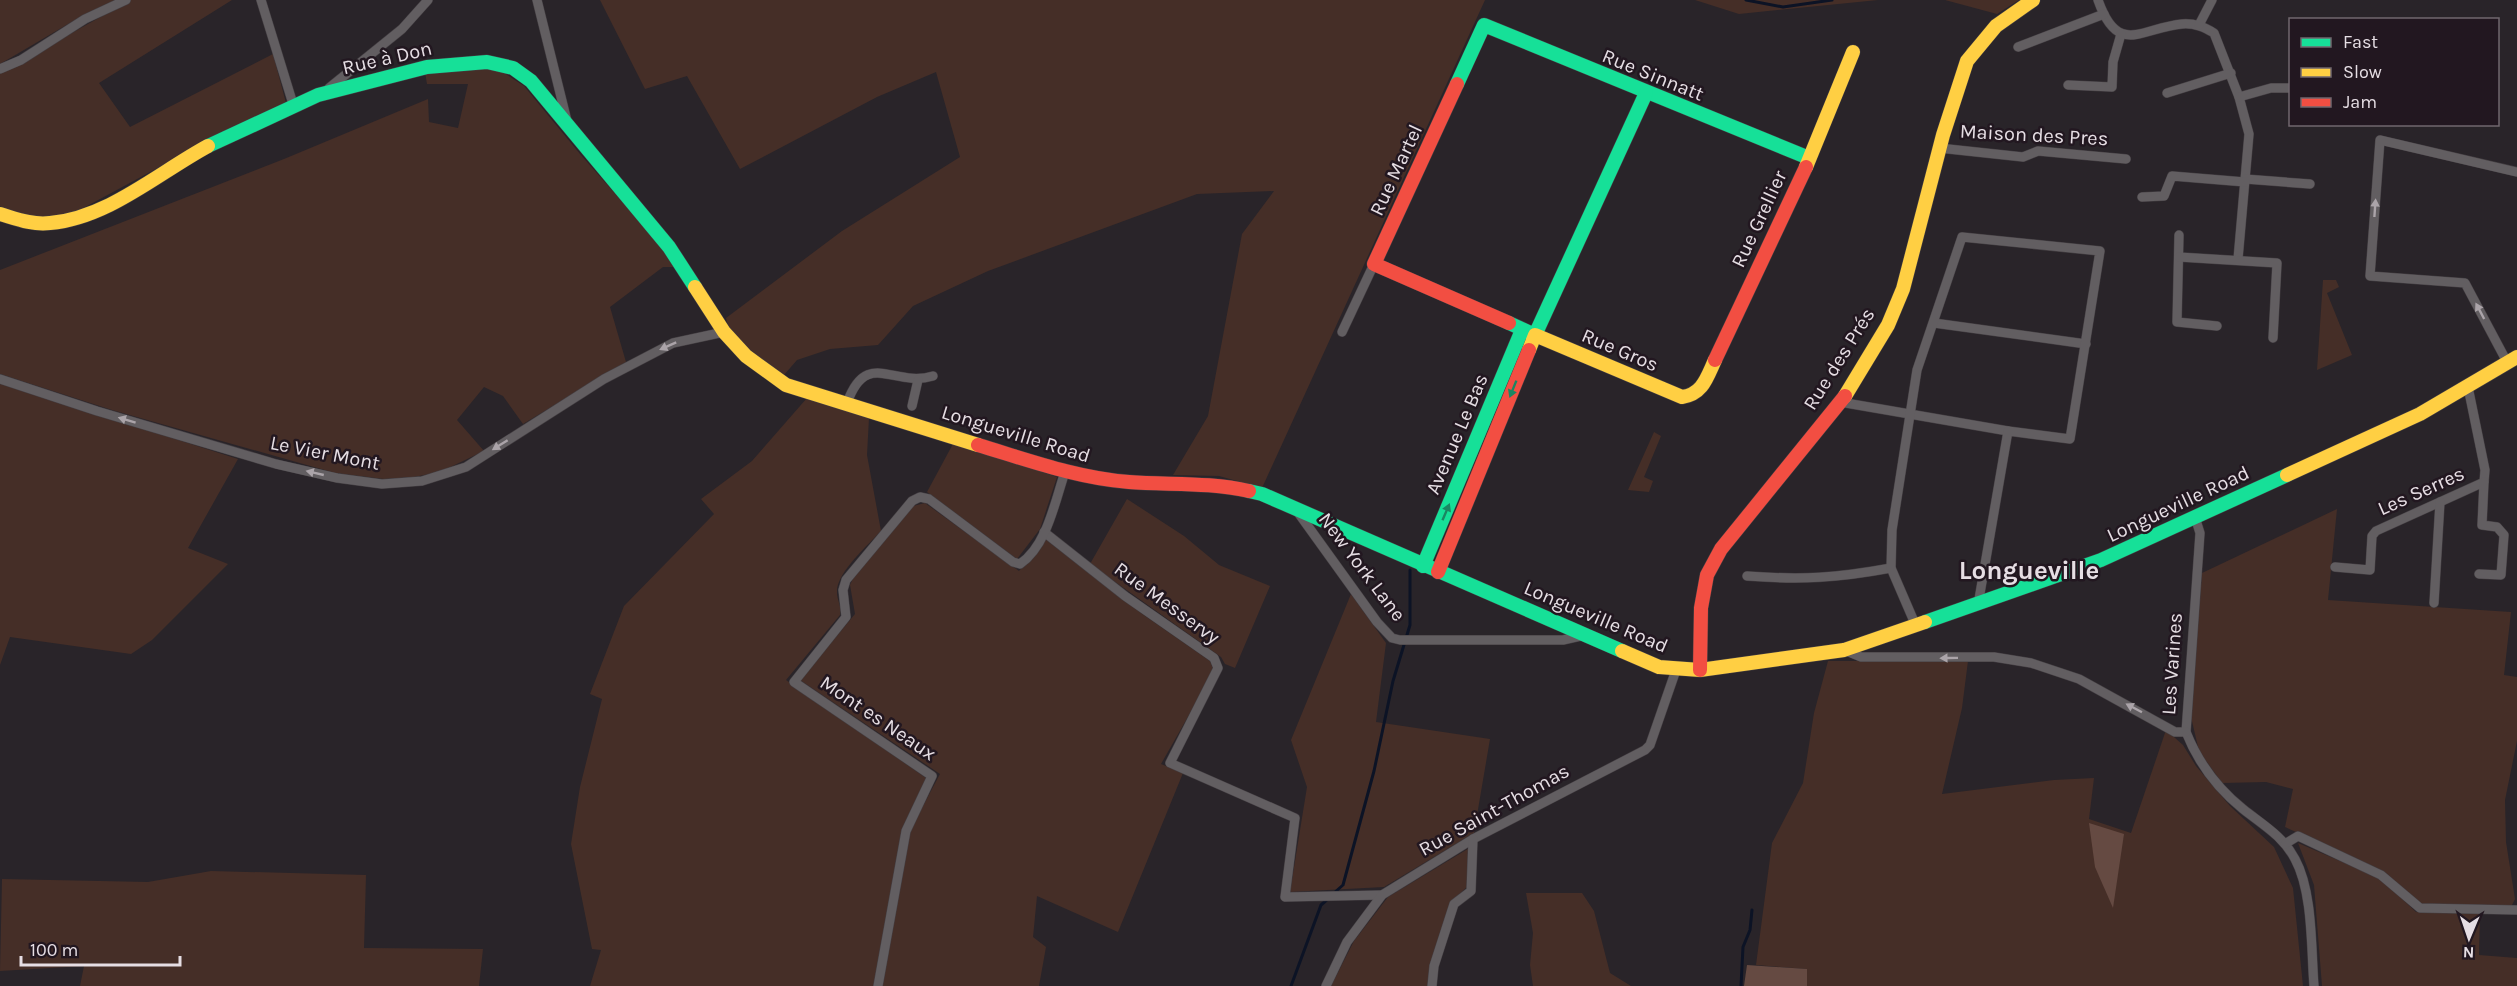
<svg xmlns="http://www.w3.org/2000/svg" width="2517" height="986" font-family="Karla,sans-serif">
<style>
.green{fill:#452e27}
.forest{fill:#654a42}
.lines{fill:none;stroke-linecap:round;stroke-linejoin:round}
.stream{stroke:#0c1325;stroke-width:3}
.street-casing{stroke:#443f43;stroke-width:10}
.fast-casing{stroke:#443f43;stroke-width:15}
.slow-casing{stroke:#443f43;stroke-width:15}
.jam-casing{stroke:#443f43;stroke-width:15}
.street{stroke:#625e61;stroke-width:9}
.fast{stroke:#16e098;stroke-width:14}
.slow{stroke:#ffcf43;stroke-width:14}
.jam{stroke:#f24e42;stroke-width:14}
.oneway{fill:#aba4a9}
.oneway2{fill:#1b8662}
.labels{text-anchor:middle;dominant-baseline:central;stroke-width:5;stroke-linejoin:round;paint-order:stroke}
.street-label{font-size:20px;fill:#e6dee4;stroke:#221720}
.district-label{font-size:26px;font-weight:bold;fill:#e6dee4;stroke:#221720}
</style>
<rect width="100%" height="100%" fill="#292429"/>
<!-- green -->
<g class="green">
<polygon points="0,0 118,0 80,17 0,64"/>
<polygon points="131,0 232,0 99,83 130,127 273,54 286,103 204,143 74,213 25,219 0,206 0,73"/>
<path d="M600,0H1485L1262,488L1219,476L1173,475L1208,416L1242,234L1274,191L1197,194L988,271L913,306L878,345L830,349L797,360L784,375C767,362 729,339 726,318L842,231L960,157L936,72L877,97L740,169L687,76L645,89Z"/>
<polygon points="1695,0 1878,0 1739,14"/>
<polygon points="1945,0 2019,0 1997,14"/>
<polygon points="477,68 501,71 524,86 580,154 657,241 675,267 663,267 610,307 626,362 523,424 503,396 484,387 457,420 484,451 440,472 414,477 384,479 335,473 112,410 0,374 0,270 284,159 428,99 429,122 458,128 468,84 427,84 425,72"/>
<polygon points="2323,280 2336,280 2339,287 2327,293 2352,355 2317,370"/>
<polygon points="0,383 238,459 188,548 228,564 152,640 131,654 10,637 0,665"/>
<path d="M807,398L869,418L867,455L881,531C869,544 836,573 837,592C837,601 842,606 840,615L786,680L926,778L903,829L874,986H590L601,950L592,949L571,844L580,787L602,699L590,694L624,606L714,514L701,499L752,461Z"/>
<polygon points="1654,432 1661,436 1644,477 1653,481 1649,492 1628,490"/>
<polygon points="954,442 1057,477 1040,529 1017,559 927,492"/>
<polygon points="1127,499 1184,536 1219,565 1270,586 1235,668 1225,664 1221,657 1090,564"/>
<polygon points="925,503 1019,571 1045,539 1141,613 1210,661 1214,671 1161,764 1183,773 1118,932 1037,896 1033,937 1046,947 1039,986 882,986 909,832 940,774 800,680 855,614 850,585 856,572 913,506"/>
<polygon points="2337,509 2328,600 2511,612 2504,675 2517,677 2517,741 2505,800 2506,842 2515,899 2511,907 2420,904 2386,873 2285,827 2293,789 2266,782 2222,783 2199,751 2191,717 2202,573"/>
<polygon points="1351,594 1386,643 1376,722 1490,739 1474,833 1384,887 1290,892 1307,787 1291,740"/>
<polygon points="1828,661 1968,661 1962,708 1942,794 2054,780 2094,778 2089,819 2131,833 2166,730 2183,745 2196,766 2230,806 2274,847 2293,888 2303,986 1807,986 1806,969 1756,965 1772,843 1803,783 1814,713"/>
<polygon points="2298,843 2380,878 2416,912 2480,913 2479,955 2517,958 2517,986 2322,986 2314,885"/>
<polygon points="1471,847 1469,885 1452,901 1429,986 1331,986 1354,941 1388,897"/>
<polygon points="211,871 366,875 364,948 483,949 479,986 80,986 84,966 0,971 2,879 148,882"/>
<polygon points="1526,893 1582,893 1594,911 1610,973 1631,986 1533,986 1530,965 1533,933"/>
</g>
<!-- forest -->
<g class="forest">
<polygon points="2089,823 2124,834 2113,908 2095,867"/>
<polygon points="1747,965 1807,969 1807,986 1744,986"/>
</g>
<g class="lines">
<!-- stream -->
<g class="stream">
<polyline points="1746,0 1783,7 1832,0"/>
<polyline points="1334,893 1343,885 1374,771 1393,681 1410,625 1410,570"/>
<polyline points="1291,986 1321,905 1329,898"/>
<polyline points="1741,986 1743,947 1750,930 1752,910"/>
</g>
<defs>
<g id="street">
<polyline points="261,0 293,104"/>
<polyline points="537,0 567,121"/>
<path d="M2098,0C2118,57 2141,28 2182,24C2195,23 2204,27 2214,33L2239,97L2249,134L2238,259"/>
<polyline points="2199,25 2212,0"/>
<polyline points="2018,47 2104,14"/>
<polyline points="0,69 21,60 85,19 126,0"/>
<polyline points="2068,85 2112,87 2113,62 2121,34"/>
<polyline points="329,88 402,29 428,0"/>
<polyline points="2167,93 2231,73"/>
<polyline points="2239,97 2271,88 2290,88"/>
<polyline points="1939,148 2023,157 2038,151 2126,159"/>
<polyline points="2245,179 2310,184"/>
<polyline points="2142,197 2164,196 2172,176 2245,182"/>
<polyline points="2179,235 2177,322 2217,326"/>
<polyline points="2179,257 2277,263 2273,338"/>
<polyline points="1934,323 2086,344"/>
<polyline points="1342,332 1374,264"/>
<polyline points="2507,362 2465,283 2370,276 2380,140 2517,172"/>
<polyline points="0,379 97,411 276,464 337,478 382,484 422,481 466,467 604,379 673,343 724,332"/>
<polyline points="1840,402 2008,431"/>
<path d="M847,403C867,348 893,388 933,376"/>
<polyline points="912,406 918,380"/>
<polyline points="1297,511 1377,622 1392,638 1400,640 1563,640 1585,635"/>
<path d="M2195,517L2200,533L2186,732C2198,762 2218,789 2243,809C2263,825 2283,836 2295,859C2313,892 2311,948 2314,986"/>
<polyline points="1044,532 1125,596 1214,658 1218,668 1170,763 1295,818 1285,897 1382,895"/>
<polyline points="2335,567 2370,570 2372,536 2376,531 2484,482 2485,470 2468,387"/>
<polyline points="2479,574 2501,575 2504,535 2497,527 2482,525 2484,482"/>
<path d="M1747,576C1802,580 1837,578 1891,568"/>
<polyline points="2434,603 2440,502"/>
<polyline points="1916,626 1891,568 1892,530 1917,370 1962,237 2100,251 2070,439 2008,431 1978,605"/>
<polyline points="1844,650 1861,657 1994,657 2031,663 2079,679 2175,732 2186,732"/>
<polyline points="2285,844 2298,836 2381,875 2420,908 2517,910"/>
<path d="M878,986L906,831L932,776L794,682L846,617L843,590L846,580L912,501L920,497L929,499L1013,562L1020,564C1047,546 1055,501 1065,472"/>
<polyline points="1326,986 1347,942 1382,895 1473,839 1645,750 1650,745 1676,670"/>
<polyline points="1432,986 1434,966 1454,904 1471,891 1473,839"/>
</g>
<g id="fast">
<polyline points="1457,84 1484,25 1809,158"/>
<polyline points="208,146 318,95 427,67 487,62 513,68 531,81 669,247 695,287"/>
<polyline points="1509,323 1535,335 1646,93"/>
<polyline points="1249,491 1262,494 1622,651"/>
<polyline points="1423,566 1522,330"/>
<polyline points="1925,622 2101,560 2287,475"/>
</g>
<g id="slow">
<polyline points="1806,167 1853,52"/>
<path d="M0,214C17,219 32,225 50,223C108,218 158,173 208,146"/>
<polyline points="695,287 724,332 746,356 786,385 978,445"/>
<path d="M1529,350L1535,335L1682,397C1703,394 1707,377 1715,360"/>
<polyline points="1845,396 1888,325 1903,289 1943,135 1967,61 1996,26 2033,0"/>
<polyline points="2287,475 2420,414 2517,357"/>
<polyline points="1622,651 1659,667 1700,670 1844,650 1925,622"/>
</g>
<g id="jam">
<polyline points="1457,84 1374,264 1509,323"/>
<polyline points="1715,360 1806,167"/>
<path d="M978,445C1028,460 1077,478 1129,482C1169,485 1209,482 1249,491"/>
<polyline points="1438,572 1529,350"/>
<polyline points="1700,670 1701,608 1707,575 1721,549 1845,396"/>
</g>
</defs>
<!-- street casing -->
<use href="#street" class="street-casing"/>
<!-- fast casing -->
<use href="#fast" class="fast-casing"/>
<!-- slow casing -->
<use href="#slow" class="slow-casing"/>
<!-- jam casing -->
<use href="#jam" class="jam-casing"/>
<!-- street -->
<use href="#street" class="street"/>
<!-- fast -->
<use href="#fast" class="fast"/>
<!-- slow -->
<use href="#slow" class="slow"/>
<!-- jam -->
<use href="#jam" class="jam"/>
</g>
<!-- one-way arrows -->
<defs><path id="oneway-solid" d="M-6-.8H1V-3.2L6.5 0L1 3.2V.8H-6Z" transform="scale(1.5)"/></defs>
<g class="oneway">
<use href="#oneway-solid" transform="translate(2375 208) rotate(-86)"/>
<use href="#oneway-solid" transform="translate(2480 311) rotate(-118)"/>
<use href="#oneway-solid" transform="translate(668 346) rotate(156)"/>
<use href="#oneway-solid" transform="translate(127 420) rotate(-163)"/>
<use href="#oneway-solid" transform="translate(500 445) rotate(148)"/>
<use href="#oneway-solid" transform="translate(315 473) rotate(-167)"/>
<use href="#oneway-solid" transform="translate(1949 658) rotate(179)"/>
<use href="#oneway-solid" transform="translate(2134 708) rotate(-152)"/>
</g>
<g class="oneway2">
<use href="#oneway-solid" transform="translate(1513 389) rotate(112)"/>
<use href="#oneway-solid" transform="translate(1446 512) rotate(-67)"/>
</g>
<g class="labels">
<!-- street labels -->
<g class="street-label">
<text transform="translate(387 58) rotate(-13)">Rue à Don</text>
<text transform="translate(1653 75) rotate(22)">Rue Sinnatt</text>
<text transform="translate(2034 135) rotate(3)">Maison des Pres</text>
<text transform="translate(1396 170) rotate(-65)">Rue Martel</text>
<text transform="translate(1759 219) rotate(-65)">Rue Grellier</text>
<text transform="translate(1620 350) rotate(23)">Rue Gros</text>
<text transform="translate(1839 359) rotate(-58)">Rue des Prés</text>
<text transform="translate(1016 434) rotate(17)">Longueville Road</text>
<text transform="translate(1457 434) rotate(-67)">Avenue Le Bas</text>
<text transform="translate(325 453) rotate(11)">Le Vier Mont</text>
<text transform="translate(2421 491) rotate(-24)">Les Serres</text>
<text transform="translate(2178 504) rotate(-25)">Longueville Road</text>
<text transform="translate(1362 567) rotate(53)">New York Lane</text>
<text transform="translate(1167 603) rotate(36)">Rue Messervy</text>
<text transform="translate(1596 617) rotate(23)">Longueville Road</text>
<text transform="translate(2172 664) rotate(-86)">Les Varines</text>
<text transform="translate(878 718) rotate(34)">Mont es Neaux</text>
<text transform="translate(1494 810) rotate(-29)">Rue Saint-Thomas</text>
</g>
<!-- district labels -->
<g class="district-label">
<text x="2029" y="570">Longueville</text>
</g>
</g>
<!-- legend -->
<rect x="2289" y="18" width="210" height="108" fill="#221720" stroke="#70676e" stroke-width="1.5"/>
<rect x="2301" y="38" width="30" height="9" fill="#16e098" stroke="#70676e" stroke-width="1.5"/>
<text x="2343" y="48" font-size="18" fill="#e6dee4">Fast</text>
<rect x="2301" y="68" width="30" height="9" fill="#ffcf43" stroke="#70676e" stroke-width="1.5"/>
<text x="2343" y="78" font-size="18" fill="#e6dee4">Slow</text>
<rect x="2301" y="98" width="30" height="9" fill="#f24e42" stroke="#70676e" stroke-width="1.5"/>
<text x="2343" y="108" font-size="18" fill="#e6dee4">Jam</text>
<!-- north arrow -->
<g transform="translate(2469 938) rotate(182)" stroke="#221720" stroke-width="4.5" paint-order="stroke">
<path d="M0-4.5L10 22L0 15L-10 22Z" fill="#e6dee4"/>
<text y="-9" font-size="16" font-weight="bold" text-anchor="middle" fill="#e6dee4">N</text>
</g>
<!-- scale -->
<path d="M21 956v9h159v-9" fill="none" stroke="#e6dee4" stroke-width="3"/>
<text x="30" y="956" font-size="18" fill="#e6dee4" stroke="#221720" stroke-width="4.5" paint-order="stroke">100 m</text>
</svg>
